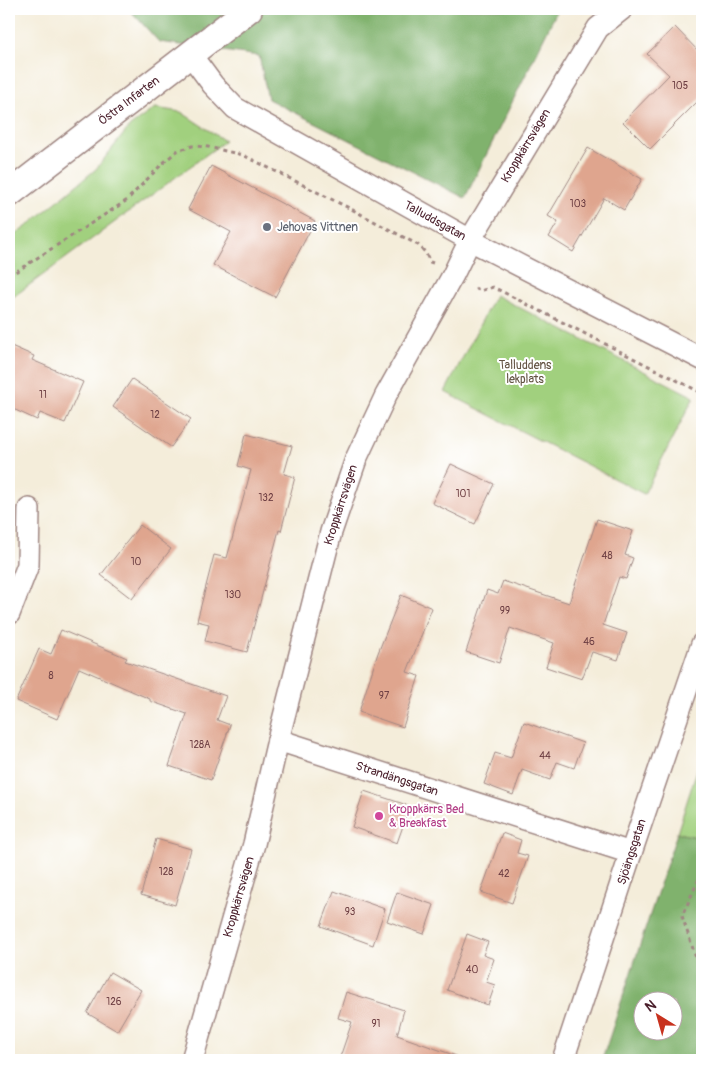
<svg xmlns="http://www.w3.org/2000/svg" width="711" height="1069" font-family="Pangolin,sans-serif">
<style>
.green{fill:#a1d07e;stroke:#767854}
.forest{fill:#80b26d;stroke:#65684c;fill-rule:evenodd}
.building{fill:#dfa58e}
.lines{fill:none;stroke-linecap:round;stroke-linejoin:round}
.minor-casing{stroke:#9f8682;stroke-width:24}
.tertiary-casing{stroke:#9f8682;stroke-width:29}
.path{stroke:#9f8682;stroke-width:3;stroke-dasharray:4 4;stroke-linecap:butt}
.minor{stroke:#fff;stroke-width:21}
.tertiary{stroke:#fff;stroke-width:26}
.worship-dot{fill:#6b7280;stroke:#fff;stroke-width:2}
.hotel-dot{fill:#d1479c;stroke:#fff;stroke-width:2}
.labels{text-anchor:middle;dominant-baseline:central;stroke-width:4;stroke-linejoin:round;paint-order:stroke}
.number-label{font-size:10px;fill:#6f4044}
.street-label{font-size:12px;fill:#4a1f2b;stroke:#fff}
.worship-label{font-size:12px;fill:#5b616d;stroke:#fff;text-anchor:start}
.park-label{font-size:12px;fill:#645444;stroke:#fff}
.hotel-label{font-size:12px;fill:#b23c85;stroke:#fff;text-anchor:start}
</style>
<rect width="100%" height="100%" fill="#fff"/>
<filter id="ink" filterUnits="userSpaceOnUse"><feTurbulence type="fractalNoise" baseFrequency=".02" numOctaves="2"/><feDisplacementMap in="SourceGraphic" scale="10" xChannelSelector="R" yChannelSelector="G"/><feConvolveMatrix kernelMatrix="1 2 1 2 8 2 1 2 1" color-interpolation-filters="sRGB"/></filter>
<filter id="wash" filterUnits="userSpaceOnUse"><feTurbulence type="fractalNoise" baseFrequency=".0096" numOctaves="4" result="noise"/><feDisplacementMap in="SourceGraphic" scale="20" xChannelSelector="R" yChannelSelector="G"/><feGaussianBlur stdDeviation="1.12" result="paint"/><feColorMatrix in="noise" values="0 0 0 0 0 0 0 0 0 0 0 0 0 0 0 0 0 1.4 0 .05"/><feComposite in="paint" operator="in"/></filter>
<g filter="url(#wash)">
<rect width="100%" height="100%" fill="#f4edda"/>
<!-- green -->
<g class="green">
<polygon points="155,108 181,112 225,141 9,300 9,239 26,227 96,169 130,126"/>
<polygon points="495,295 694,397 644,494 445,392"/>
<polygon points="702,754 702,838 677,833"/>
</g>
<!-- forest -->
<g class="forest">
<polygon points="129,9 558,9 465,198 268,99 259,56 159,42"/>
<path d="M677,833L702,838V1060H602ZM644,1002H674V1032H644Z"/>
</g>
<g id="blocks">
<!-- building -->
<g class="building">
<polygon points="675,27 702,55 702,97 650,149 623,122 669,75 647,54"/>
<polygon points="588,148 642,179 624,210 604,198 573,252 549,237 558,222 548,216"/>
<polygon points="211,166 315,221 275,297 213,265 231,232 188,209"/>
<polygon points="9,345 34,356 32,360 83,382 65,423 40,413 37,420 11,408 9,413"/>
<polygon points="132,379 191,419 171,447 113,407"/>
<polygon points="246,434 292,446 284,474 295,477 281,531 279,530 247,652 205,641 209,624 197,621 214,555 227,558 251,470 238,466"/>
<polygon points="451,464 494,484 475,524 432,503"/>
<polygon points="597,519 633,531 625,555 633,558 626,579 619,577 603,625 627,633 618,660 592,652 582,679 546,667 554,643 510,628 499,663 466,652 487,590 498,594 503,581 569,603"/>
<polygon points="140,525 171,549 132,599 101,575"/>
<polygon points="401,595 432,608 407,672 419,676 403,727 359,712 378,653"/>
<polygon points="61,630 127,658 125,661 226,696 217,720 230,725 211,780 169,766 187,714 150,701 150,699 79,668 57,719 16,701 39,649 51,654"/>
<polygon points="524,722 583,743 574,768 557,762 550,780 522,770 513,795 484,784 495,753 511,758"/>
<polygon points="364,791 410,806 397,843 352,827"/>
<polygon points="502,833 521,840 517,853 528,856 512,903 481,892"/>
<polygon points="156,839 191,849 175,905 141,895"/>
<polygon points="334,891 385,909 373,945 321,926"/>
<polygon points="397,892 434,905 424,934 387,921"/>
<polygon points="467,934 488,942 483,955 494,959 486,982 495,985 488,1005 447,990"/>
<polygon points="110,972 141,990 117,1031 87,1013"/>
<polygon points="346,992 404,1010 397,1035 459,1057 459,1060 339,1060 352,1022 338,1018"/>
</g>
</g>
</g>
<g filter="url(#ink)">
<use href="#blocks" fill-opacity="0" stroke="#9f8682" stroke-width="1"/>
<g class="lines">
<defs>
<g id="minor">
<polyline points="190,54 213,85 235,108 470,240 702,359"/>
<polyline points="9,614 28,565 29,509"/>
<polyline points="278,740 631,853"/>
<polyline points="192,1060 254,844 278,740 331,532 356,459 386,395 453,275 470,240 598,28 622,9"/>
<polyline points="563,1060 631,853 702,644"/>
</g>
<polyline id="tertiary" points="9,194 249,9"/>
</defs>
<!-- minor casing -->
<use href="#minor" class="minor-casing"/>
<!-- tertiary casing -->
<use href="#tertiary" class="tertiary-casing"/>
<!-- path -->
<g class="path">
<polyline points="9,276 126,201 162,164 177,151 192,146 208,147 243,155 355,211 418,245 425,252 430,262 433,263"/>
<polyline points="475,288 480,291 493,287 702,393"/>
<polyline points="702,872 682,916 697,961 702,967"/>
</g>
<!-- minor -->
<use href="#minor" class="minor"/>
<!-- tertiary -->
<use href="#tertiary" class="tertiary"/>
</g>
</g>
<!-- markers -->
<circle class="worship-dot" cx="267" cy="227" r="5"/>
<circle class="hotel-dot" cx="379" cy="816" r="5"/>
<g class="labels">
<!-- number labels -->
<g class="number-label">
<text x="680" y="86">105</text>
<text x="578" y="204">103</text>
<text x="43" y="395">11</text>
<text x="155" y="415">12</text>
<text x="463" y="494">101</text>
<text x="266" y="498">132</text>
<text x="607" y="556">48</text>
<text x="136" y="562">10</text>
<text x="233" y="595">130</text>
<text x="505" y="611">99</text>
<text x="589" y="642">46</text>
<text x="51" y="676">8</text>
<text x="384" y="696">97</text>
<text x="200" y="745">128A</text>
<text x="545" y="756">44</text>
<text x="166" y="872">128</text>
<text x="504" y="874">42</text>
<text x="350" y="912">93</text>
<text x="472" y="970">40</text>
<text x="114" y="1002">126</text>
<text x="376" y="1024">91</text>
</g>
<!-- street labels -->
<g class="street-label">
<text transform="translate(129 101) rotate(-37)">Östra Infarten</text>
<text transform="translate(526 146) rotate(-59)">Kroppkärrsvägen</text>
<text transform="translate(435 221) rotate(29)">Talluddsgatan</text>
<text transform="translate(341 505) rotate(-72)">Kroppkärrsvägen</text>
<text transform="translate(397 779) rotate(18)">Strandängsgatan</text>
<text transform="translate(632 852) rotate(-72)">Sjöängsgatan</text>
<text transform="translate(239 897) rotate(-74)">Kroppkärrsvägen</text>
</g>
<!-- worship labels -->
<g class="worship-label">
<text x="277" y="227">Jehovas Vittnen</text>
</g>
<!-- park labels -->
<g class="park-label">
<text x="525" y="365">Talluddens<tspan x="525" dy="14">lekplats</tspan></text>
</g>
<!-- hotel labels -->
<g class="hotel-label">
<text x="389" y="809">Kroppkärrs Bed<tspan x="389" dy="14">&amp; Breakfast</tspan></text>
</g>
</g>
<!-- margin -->
<rect width="711" height="1069" fill="none" stroke="#fff" stroke-width="30"/>
<!-- north arrow -->
<g transform="translate(658 1016) rotate(323)"><circle r="24" fill="#ffffff" stroke="#b7a5aa"/>
<path d="M0-4L9 19L0 12L-9 19Z" fill="#c8321e"/>
<text y="-8" font-size="14" font-weight="bold" text-anchor="middle" fill="#4a1f2b">N</text>
</g>
</svg>
